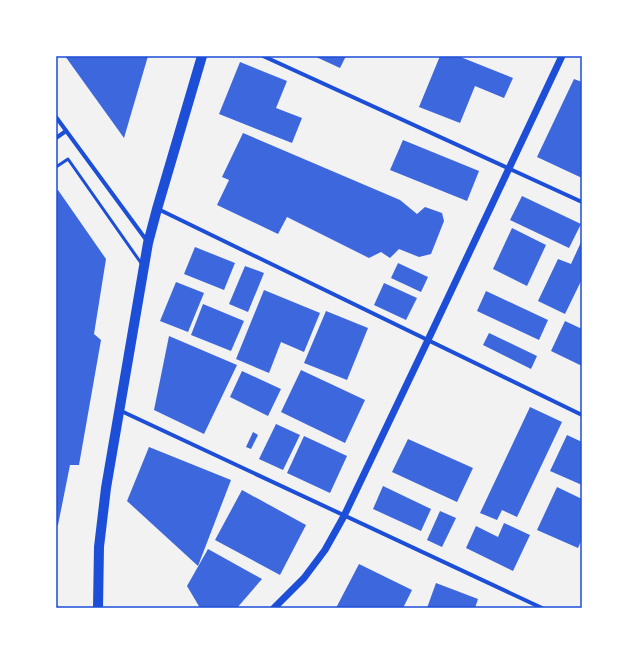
<svg xmlns="http://www.w3.org/2000/svg" width="638" height="664" font-family="Manrope,sans-serif">
<style>
.building{fill:#3d67dc}
.lines{fill:none;stroke-linecap:round;stroke-linejoin:round}
.service{stroke:#1d4ed8;stroke-width:3}
.minor{stroke:#1d4ed8;stroke-width:4}
.tertiary{stroke:#1d4ed8;stroke-width:7}
.primary{stroke:#1d4ed8;stroke-width:10}
.neatline{fill:none;stroke:#1d4ed8;stroke-width:1.5}
</style>
<rect width="100%" height="100%" fill="#f2f2f2"/>
<!-- building -->
<g class="building">
<polygon points="65,56 148,56 124,138"/>
<polygon points="314,56 346,56 340,68"/>
<polygon points="440,56 458,56 513,78 504,98 475,86 460,123 419,107"/>
<polygon points="240,62 287,81 276,108 302,118 292,143 219,114"/>
<polygon points="574,79 582,82 582,178 537,157"/>
<polygon points="243,133 400,200 417,214 425,207 442,213 444,221 431,254 419,257 399,249 390,258 381,252 369,258 287,217 278,234 217,205 229,180 222,177"/>
<polygon points="403,140 479,171 467,201 390,170"/>
<polygon points="58,190 106,259 94,334 101,340 79,465 70,465 58,525 56,526 56,191"/>
<polygon points="522,196 581,224 569,248 510,220"/>
<polygon points="512,228 546,245 527,286 493,269"/>
<polygon points="582,240 582,279 565,314 538,301 558,259 571,264"/>
<polygon points="195,247 235,263 224,290 184,274"/>
<polygon points="398,263 428,277 421,292 391,278"/>
<polygon points="245,266 264,273 248,312 229,304"/>
<polygon points="176,282 204,293 188,332 160,321"/>
<polygon points="384,283 417,298 406,320 374,305"/>
<polygon points="264,290 320,313 304,352 281,342 269,373 236,359"/>
<polygon points="486,291 548,320 539,340 477,311"/>
<polygon points="203,304 244,321 231,351 191,335"/>
<polygon points="326,311 368,328 347,380 304,363"/>
<polygon points="565,321 582,329 582,366 551,351"/>
<polygon points="489,333 537,356 531,369 483,345"/>
<polygon points="169,336 237,365 204,434 154,410"/>
<polygon points="301,370 365,400 345,443 281,412"/>
<polygon points="242,371 281,389 268,416 230,397"/>
<polygon points="530,407 562,422 517,517 502,510 497,520 480,513"/>
<polygon points="276,424 300,435 283,470 259,459"/>
<polygon points="253,432 258,435 251,449 246,447"/>
<polygon points="567,435 582,442 582,485 550,471"/>
<polygon points="304,436 347,456 330,493 287,473"/>
<polygon points="408,439 473,468 457,502 392,472"/>
<polygon points="149,447 231,480 198,566 127,501"/>
<polygon points="383,486 431,509 421,531 373,509"/>
<polygon points="557,487 582,499 582,539 578,548 537,530"/>
<polygon points="242,490 306,525 280,575 215,540"/>
<polygon points="440,511 456,518 442,547 427,540"/>
<polygon points="504,523 530,535 513,571 466,548 476,526 498,537"/>
<polygon points="208,549 262,579 237,608 200,608 187,586"/>
<polygon points="359,564 412,590 403,608 336,608"/>
<polygon points="436,583 478,599 475,608 427,608"/>
</g>
<g class="lines">
<!-- service -->
<polyline class="service" points="56,167 68,159 141,263"/>
<!-- minor -->
<g class="minor">
<polyline points="263,56 582,202"/>
<polyline points="56,117 147,241"/>
<polyline points="56,138 66,131"/>
<polyline points="158,209 582,415"/>
<polyline points="119,410 542,608"/>
<polyline points="56,607 57,608"/>
</g>
<!-- tertiary -->
<polyline class="tertiary" points="274,608 304,578 325,550 344,516 428,340 562,56"/>
<!-- primary -->
<polyline class="primary" points="98,608 99,547 106,488 148,243 157,209 202,56"/>
</g>
<!-- border -->
<rect width="638" height="664" fill="none" stroke="#ffffff" stroke-width="114"/>
<rect x="57" y="57" width="524" height="550" class="neatline"/>
</svg>
